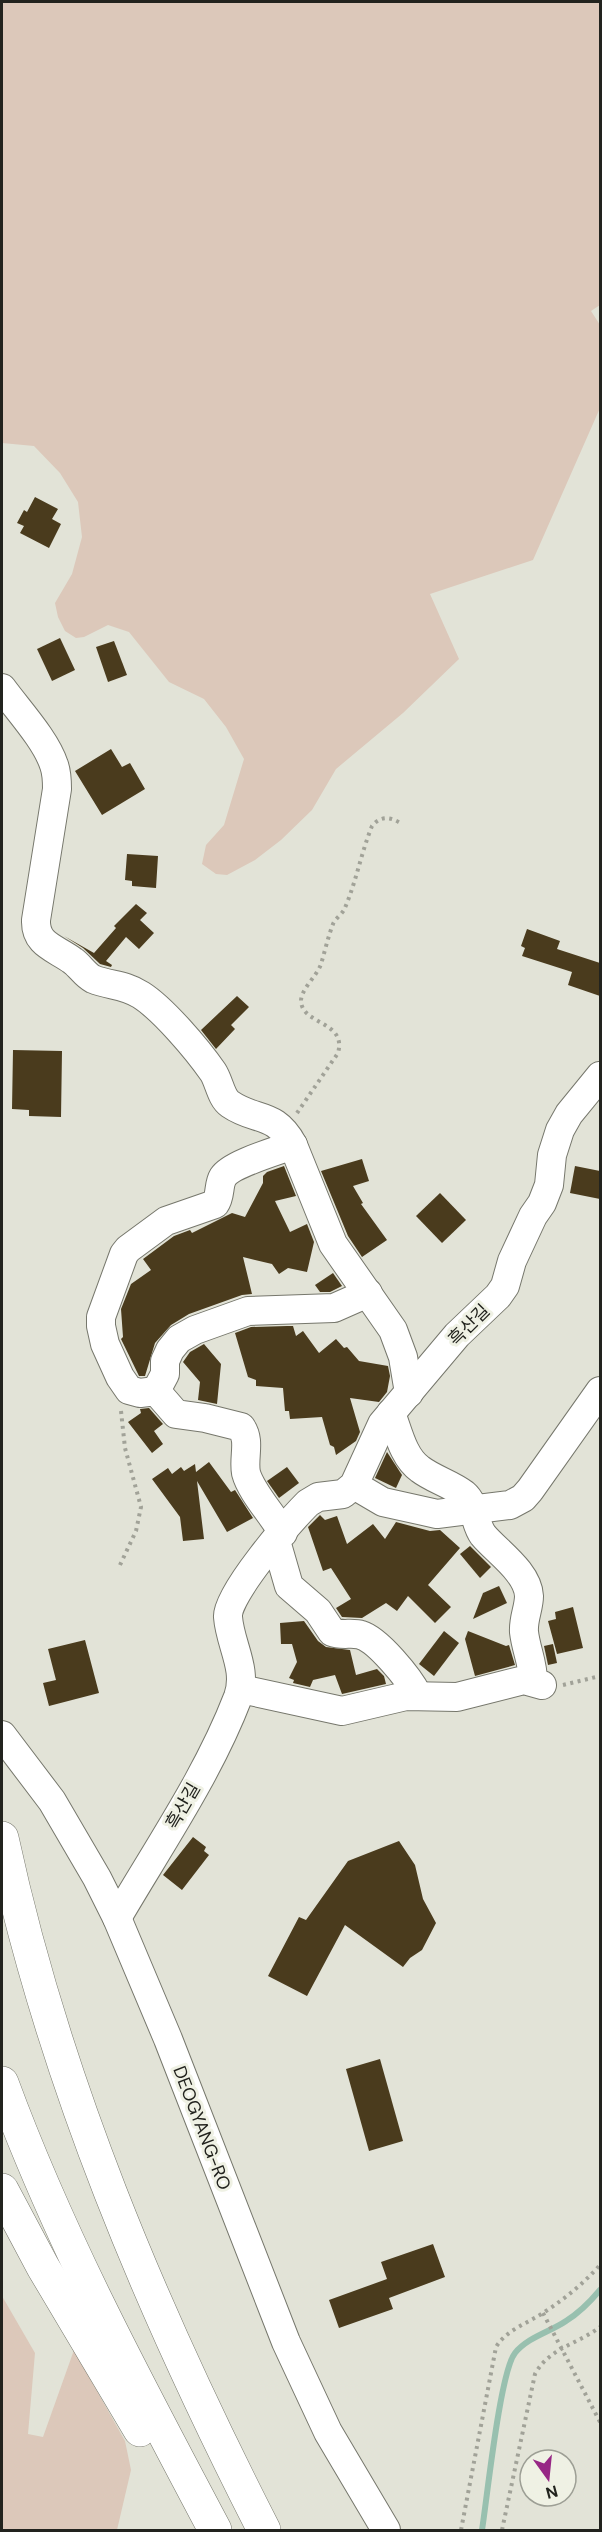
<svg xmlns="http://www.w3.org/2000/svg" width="602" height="2532" font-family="'DM Sans','Noto Sans KR',sans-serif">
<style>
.green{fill:#dcc8ba}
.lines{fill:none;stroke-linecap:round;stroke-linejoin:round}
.stream{stroke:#98c0af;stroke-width:6}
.building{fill:#4a3b1d}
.minor-casing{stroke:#76776c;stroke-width:30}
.major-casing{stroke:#76776c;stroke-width:34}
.path{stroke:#a1a298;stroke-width:4;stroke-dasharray:3 4.5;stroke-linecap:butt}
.minor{stroke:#fff;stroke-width:28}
.major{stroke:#fff;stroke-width:33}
.labels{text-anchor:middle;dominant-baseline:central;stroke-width:6;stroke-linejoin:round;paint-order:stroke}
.street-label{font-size:18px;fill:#22231e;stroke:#eff1e4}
</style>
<rect width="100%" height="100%" fill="#e2e3d7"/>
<!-- green -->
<g class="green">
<polygon points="2,2 600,2 600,305 591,311 600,325 600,408 533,560 430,594 459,659 403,713 336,769 312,810 281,840 255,860 227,875 216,874 202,864 206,845 224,825 244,759 226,727 204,699 169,682 129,632 108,625 84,637 76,638 65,631 58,617 55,603 72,574 82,537 78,502 60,473 34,446 2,443"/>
<polygon points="2,2296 35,2353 28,2434 43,2437 74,2350 125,2441 131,2470 117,2530 2,2530"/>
</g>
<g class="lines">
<!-- stream -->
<path class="stream" d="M482,2530C487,2499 500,2372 515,2353C528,2337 550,2332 566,2321C579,2313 590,2302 600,2290"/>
</g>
<!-- building -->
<g class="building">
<polygon points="35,497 58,509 52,519 61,524 49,548 20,533 24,526 17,523 24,510 27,512"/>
<polygon points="60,638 75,670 52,681 37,649"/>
<polygon points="114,641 127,675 108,682 96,647"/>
<polygon points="111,749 122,767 130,763 145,789 102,815 75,771"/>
<polygon points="127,854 158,856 156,888 132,886 132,881 125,880"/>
<polygon points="136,904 147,913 140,920 154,933 139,949 126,937 106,961 112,965 111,967 100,964 83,948 64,936 94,953 116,928 114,926"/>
<polygon points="527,929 560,941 557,949 600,963 600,996 568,985 572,972 522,956 525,948 521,946"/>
<polygon points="237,996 249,1007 231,1025 235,1029 216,1049 201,1030"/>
<polygon points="13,1050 62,1051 61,1117 29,1116 29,1110 12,1109"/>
<polygon points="362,1159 369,1181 353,1186 363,1203 361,1204 387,1240 362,1257 348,1236 321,1171"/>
<polygon points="284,1166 296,1196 275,1201 290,1232 307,1224 314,1242 307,1272 288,1268 279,1274 272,1264 243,1257 252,1294 242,1295 189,1314 171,1325 155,1343 145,1376 139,1376 121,1339 123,1337 121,1309 131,1284 151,1270 143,1259 174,1236 190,1230 192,1233 232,1213 245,1217 263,1183 263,1176 267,1172"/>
<polygon points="575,1166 600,1171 600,1199 570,1193"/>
<polygon points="440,1193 466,1220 442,1243 416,1216"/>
<polygon points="333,1273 342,1286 330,1292 320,1292 315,1285"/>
<polygon points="287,1326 293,1326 296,1336 303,1331 319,1353 336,1339 344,1348 347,1347 359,1361 388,1366 390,1376 387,1392 379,1402 350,1398 360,1432 356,1441 336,1455 334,1447 330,1445 322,1417 290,1419 289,1411 285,1411 283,1388 256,1386 256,1380 248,1377 235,1333 251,1327"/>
<polygon points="204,1344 221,1364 217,1404 198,1400 200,1382 183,1362 190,1352"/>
<polygon points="149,1408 163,1424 154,1431 163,1444 152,1453 128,1422 141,1413 140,1409"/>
<polygon points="387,1452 402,1475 396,1488 375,1478"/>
<polygon points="209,1462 231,1492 235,1490 253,1518 227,1532 197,1481 204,1539 183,1541 180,1517 152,1479 168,1468 172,1474 181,1467 184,1471 195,1464 196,1472"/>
<polygon points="287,1467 299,1483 279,1498 267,1481"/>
<polygon points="320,1515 325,1520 337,1516 347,1544 373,1524 385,1539 396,1522 430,1531 440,1530 460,1548 428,1585 451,1607 435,1623 408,1596 397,1611 386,1603 362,1618 342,1617 336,1608 351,1599 331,1568 323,1571 308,1527"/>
<polygon points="470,1546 491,1567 480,1578 460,1554"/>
<polygon points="499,1586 507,1603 473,1619 483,1593"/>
<polygon points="573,1607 583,1648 557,1654 548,1621 556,1619 555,1612"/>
<polygon points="304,1621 318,1641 326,1647 350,1650 356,1675 377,1669 384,1676 386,1684 342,1694 335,1675 313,1680 310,1687 293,1683 294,1680 289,1678 297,1662 292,1644 281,1644 280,1623"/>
<polygon points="444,1631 459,1643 434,1676 419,1664"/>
<polygon points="468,1631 506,1646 509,1645 515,1665 475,1676 465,1639"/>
<polygon points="85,1640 99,1693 49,1706 43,1683 56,1680 48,1649"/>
<polygon points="553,1644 557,1663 548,1665 544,1646"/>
<polygon points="193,1837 206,1847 204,1851 209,1855 182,1890 163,1875"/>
<polygon points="399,1841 415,1865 423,1899 436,1923 422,1950 410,1958 403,1967 345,1925 307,1996 268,1976 299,1917 306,1920 348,1861"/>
<polygon points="380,2059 403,2141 369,2151 346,2069"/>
<polygon points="433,2244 445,2277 389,2298 393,2309 339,2328 329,2300 387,2279 381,2262"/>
</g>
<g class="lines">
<defs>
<g id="minor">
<path d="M2,688C18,710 46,740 54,765C57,773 57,781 57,789L36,920C35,945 56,948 73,961C80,966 85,975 93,979C110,986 124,984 141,995C163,1009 197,1049 213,1072C219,1081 221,1098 230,1104C256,1122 275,1111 293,1145L333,1244L393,1330L403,1357L409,1393"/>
<polyline points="156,1391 165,1374 165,1361 170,1350 179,1339 195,1330 248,1311 334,1308 368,1293"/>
<path d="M391,1413C398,1431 403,1457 420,1469C433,1479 451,1484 464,1494C476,1504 474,1523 483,1535C496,1551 528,1572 529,1596C529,1608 523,1619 524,1632C526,1650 533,1662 533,1681"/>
<polyline points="354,1485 383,1502 437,1514 510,1505 523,1498 530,1490 600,1391"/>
<path d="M283,1533C273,1515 251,1492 246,1473C243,1457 251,1441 241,1427L205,1418L176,1414L156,1391L140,1393L129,1390L120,1377L105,1344L101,1326V1317L124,1254L128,1249L166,1221L215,1204C221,1196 218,1185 223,1177C231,1164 277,1151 293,1145"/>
<path d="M276,1541L289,1586L318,1611L332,1632C342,1636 352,1632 361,1635C378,1640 409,1678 417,1694"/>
<polyline points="241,1689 342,1711 406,1696 457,1697 524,1680 542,1685"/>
<polyline points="2,1735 52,1801 97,1878 117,1918 168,2039 286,2342 328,2432 386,2530"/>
<path d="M117,1918C159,1846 208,1775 238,1697C248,1669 230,1645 228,1617C226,1595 290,1521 308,1503L318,1497L343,1494L354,1485L382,1424L457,1335L498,1296L505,1286L512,1261L533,1216L542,1203L549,1185L552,1155L560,1130L569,1114L600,1076"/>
</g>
<g id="major">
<path d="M2,1838C54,2080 152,2311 264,2530"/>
<path d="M2,2083C59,2238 138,2385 215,2530"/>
<polyline points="2,2190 43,2267 140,2430"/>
</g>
</defs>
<!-- minor casing -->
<use href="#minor" class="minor-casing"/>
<!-- major casing -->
<use href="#major" class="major-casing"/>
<!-- path -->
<g class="path">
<path d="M297,1113L338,1053C347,1021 302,1025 301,1001C301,989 317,976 321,964C325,951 328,937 333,924C335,919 341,915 344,910C356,883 361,853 372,826C381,815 391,817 402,824"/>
<polyline points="120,1565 136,1531 141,1507 125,1448 121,1411"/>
<polyline points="563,1685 600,1676"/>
<polyline points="543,2313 600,2422"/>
<path d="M461,2530L496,2347C507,2329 529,2323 546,2311C567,2297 584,2283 600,2265"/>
<path d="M502,2530L535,2374C549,2348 578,2344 600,2327"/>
</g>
<!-- minor -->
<use href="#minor" class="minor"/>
<!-- major -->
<use href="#major" class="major"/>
</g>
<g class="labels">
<!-- street labels -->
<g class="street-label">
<text transform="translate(469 1325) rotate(-45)">흑산길</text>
<text transform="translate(183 1806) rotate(-60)">흑산길</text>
<text transform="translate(202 2128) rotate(69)">DEOGYANG-RO</text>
</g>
</g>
<!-- border -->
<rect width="602" height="2532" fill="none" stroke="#22231e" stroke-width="6"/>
<!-- north arrow -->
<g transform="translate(548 2478) rotate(165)"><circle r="28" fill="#eff1e4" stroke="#9d9f95" stroke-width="1.5"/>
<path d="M0-4.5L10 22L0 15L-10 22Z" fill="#972785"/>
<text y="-9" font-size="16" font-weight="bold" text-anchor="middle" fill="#22231e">N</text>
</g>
</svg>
